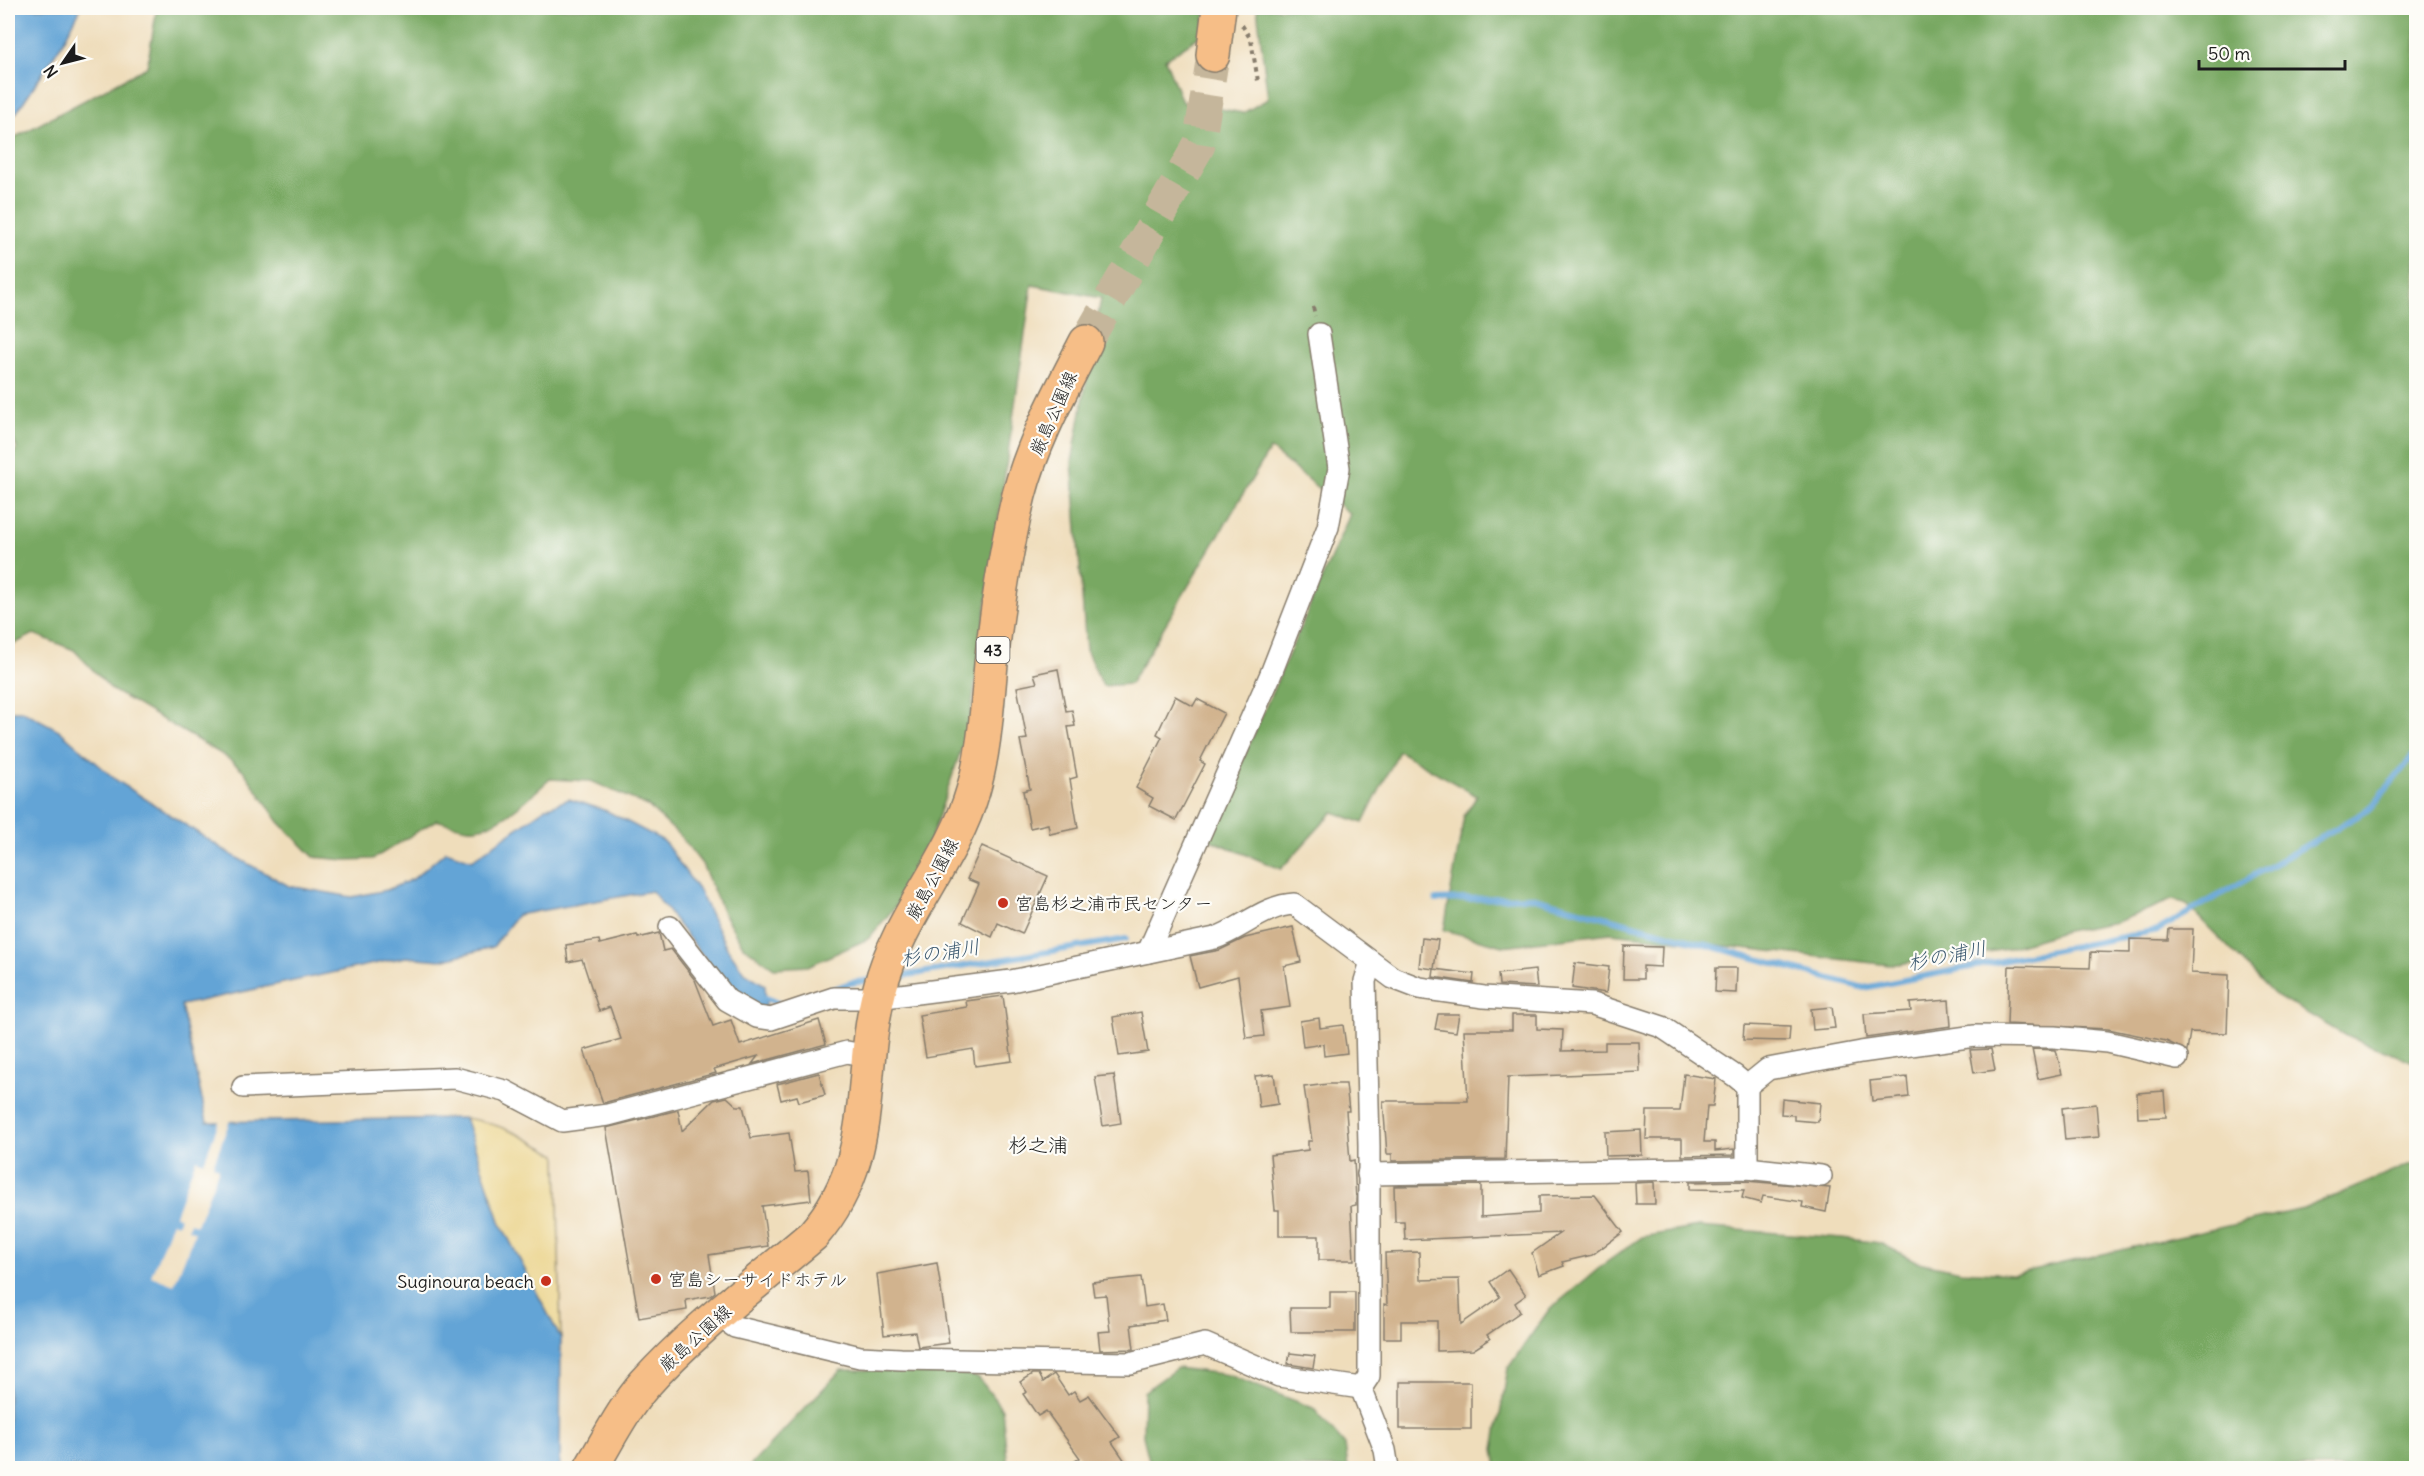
<svg xmlns="http://www.w3.org/2000/svg" width="2424" height="1476" font-family="Delius,'Klee One',sans-serif">
<style>
.forest{fill:#78a862;stroke:#4a623f;stroke-width:1.5}
.sand{fill:#eeda9e;stroke:#857b5d;stroke-width:1.5}
.water{fill:#63a4d6;stroke:#406079;stroke-width:1.5}
.pier{fill:#efddbb}
.lines{fill:none;stroke-linecap:round;stroke-linejoin:round}
.stream{stroke:#63a4d6;stroke-width:6}
.building{fill:#d1b38e}
.primary-tunnel{stroke:#c5b69b;stroke-width:33;stroke-dasharray:33 16;stroke-linecap:butt}
.minor-casing{stroke:#867c6c;stroke-width:24}
.primary-casing{stroke:#867c6c;stroke-width:36}
.path{stroke:#867c6c;stroke-width:4;stroke-dasharray:4.5 4.5;stroke-linecap:butt}
.minor{stroke:#fff;stroke-width:21}
.primary{stroke:#f6be87;stroke-width:33}
.poi-dot{fill:#c8321e;stroke:#fdfcf7;stroke-width:2}
.labels{text-anchor:middle;dominant-baseline:central;stroke-width:4.5;stroke-linejoin:round;paint-order:stroke}
.shield{fill:#fdfcf7;stroke:#605f5e;stroke-width:1.5}
.shield-label{font-size:16px;font-weight:bold;fill:#1c1c1c}
.street-label{font-size:18px;fill:#1c1c1c;stroke:#fdfcf7}
.poi-label{font-size:18px;fill:#1c1c1c;stroke:#fdfcf7;text-anchor:start}
.water-label{font-size:20px;font-style:italic;fill:#3c5970;stroke:#fdfcf7}
.neighbourhood-label{font-size:20px;fill:#1c1c1c;stroke:#fdfcf7}
</style>
<rect width="100%" height="100%" fill="#fdfcf7"/>
<filter id="ink" filterUnits="userSpaceOnUse"><feTurbulence type="fractalNoise" baseFrequency=".0167" numOctaves="2"/><feDisplacementMap in="SourceGraphic" scale="12" xChannelSelector="R" yChannelSelector="G"/><feConvolveMatrix kernelMatrix="1 2 1 2 8 2 1 2 1" color-interpolation-filters="sRGB"/></filter>
<filter id="wash" filterUnits="userSpaceOnUse"><feTurbulence type="fractalNoise" baseFrequency=".008" numOctaves="4" result="noise"/><feDisplacementMap in="SourceGraphic" scale="24" xChannelSelector="R" yChannelSelector="G"/><feGaussianBlur stdDeviation="1.35" result="paint"/><feColorMatrix in="noise" values="0 0 0 0 0 0 0 0 0 0 0 0 0 0 0 0 0 1.4 0 .05"/><feComposite in="paint" operator="in"/></filter>
<g filter="url(#wash)">
<rect width="100%" height="100%" fill="#efddbb"/>
<!-- forest -->
<g class="forest">
<path d="M157,8H1205V33L1165,59L1182,102L1243,113L1268,99L1257,8H2416V1063L2346,1036L2274,994L2185,903L2172,900L2117,922L2066,931L2002,950L1890,965L1611,933L1503,946L1444,930L1464,816L1477,796L1399,751L1363,823L1333,812L1281,869L1208,839L1350,514L1270,449L1130,684L1103,686L1086,650L1072,462L1101,298L1032,285L969,727L930,841L906,894L868,939L808,966L774,968L743,946L723,913L702,864L681,837L648,806L591,781L550,779C531,796 496,831 469,828C458,827 447,823 436,820L373,859L345,860L314,857L279,822L243,770L223,755L112,690L74,650L34,634L8,647V464L17,448L8,427V141L147,67Z"/>
<polygon points="2416,1162 2416,1468 1497,1468 1494,1449 1508,1368 1548,1311 1604,1264 1642,1237 1698,1227 1842,1238 1880,1243 1918,1262 1961,1271 2014,1274 2303,1209"/>
<polygon points="1177,1368 1229,1375 1313,1408 1345,1445 1348,1468 1151,1468 1143,1436 1144,1392"/>
<polygon points="841,1370 949,1370 979,1378 1002,1409 1008,1468 748,1468"/>
</g>
<!-- sand -->
<path class="sand" d="M465,1118C500,1123 527,1138 557,1155L561,1339L501,1224Z"/>
<!-- water -->
<g class="water">
<polygon points="8,8 81,8 63,42 17,112 8,120"/>
<polygon points="8,711 23,711 59,730 116,780 232,855 289,886 352,897 387,890 413,879 446,851 472,860 546,808 569,799 607,811 664,841 699,891 727,948 744,972 765,985 766,1011 728,988 652,891 517,915 493,947 441,960 406,957 181,1005 207,1122 465,1118 501,1224 561,1339 560,1468 8,1468"/>
</g>
<!-- pier -->
<polygon class="pier" points="220,1119 230,1120 213,1165 219,1168 197,1225 190,1223 188,1229 195,1232 174,1285 151,1276 172,1222 177,1224 180,1218 175,1215 196,1159 204,1162"/>
<g class="lines">
<!-- stream -->
<g class="stream">
<polyline points="1436,900 1531,897 1864,988 2158,930 2370,809 2416,752"/>
<polyline points="896,977 1126,939"/>
<polyline points="831,990 850,983 871,980"/>
<polyline points="766,998 789,1008"/>
</g>
</g>
<g id="blocks">
<!-- building -->
<g class="building">
<polygon points="1058,669 1066,711 1072,710 1075,726 1068,727 1077,777 1070,779 1078,828 1050,834 1048,824 1030,828 1023,791 1030,789 1020,740 1027,739 1017,687 1037,683 1034,674"/>
<polygon points="1175,696 1193,706 1197,699 1224,713 1200,761 1205,764 1176,820 1149,806 1153,798 1136,788 1162,737 1157,734"/>
<polygon points="982,846 1048,876 1022,934 998,923 992,937 962,922 979,884 967,879"/>
<polygon points="1293,927 1301,962 1284,966 1290,1007 1261,1011 1264,1036 1246,1038 1238,976 1198,987 1190,956 1220,950 1245,938"/>
<polygon points="2169,929 2193,929 2191,973 2229,975 2227,1033 2190,1032 2187,1051 2166,1041 2108,1029 2007,1024 2009,966 2090,968 2091,952 2130,953 2130,939 2168,940"/>
<polygon points="659,933 663,951 671,949 695,980 713,1026 731,1020 740,1045 819,1020 826,1044 752,1064 758,1056 714,1069 716,1073 603,1103 584,1050 621,1039 610,1007 599,1011 582,959 568,962 566,945 599,940 600,944 637,935 638,938"/>
<polygon points="1422,938 1438,940 1434,969 1419,967"/>
<polygon points="1624,946 1662,947 1661,967 1643,966 1643,979 1623,979"/>
<polygon points="1575,963 1609,967 1606,993 1572,988"/>
<polygon points="1716,968 1737,968 1736,993 1715,992"/>
<polygon points="1434,969 1474,974 1473,983 1433,977"/>
<polygon points="1535,970 1537,987 1499,985 1498,974"/>
<polygon points="1003,996 1012,1061 975,1066 973,1049 926,1057 919,1015 967,1007 966,1001"/>
<polygon points="1949,1000 1951,1026 1866,1038 1864,1014 1911,1011 1910,1003"/>
<polygon points="1832,1007 1835,1028 1813,1030 1811,1009"/>
<polygon points="1141,1012 1148,1052 1119,1056 1113,1017"/>
<polygon points="1438,1014 1459,1014 1456,1032 1435,1029"/>
<polygon points="1512,1015 1537,1015 1537,1029 1563,1030 1562,1051 1605,1050 1605,1042 1639,1042 1640,1072 1508,1077 1505,1159 1392,1161 1392,1154 1387,1154 1383,1101 1468,1101 1464,1030 1512,1030"/>
<polygon points="1319,1018 1320,1028 1343,1025 1347,1053 1324,1056 1323,1044 1303,1047 1300,1021"/>
<polygon points="1744,1025 1790,1027 1789,1041 1743,1040"/>
<polygon points="1991,1049 1995,1070 1974,1073 1970,1050"/>
<polygon points="2032,1049 2056,1050 2062,1074 2038,1079"/>
<polygon points="819,1073 825,1095 799,1102 797,1096 781,1100 777,1084"/>
<polygon points="1274,1074 1278,1104 1259,1107 1255,1076"/>
<polygon points="1684,1074 1716,1079 1713,1106 1707,1106 1704,1142 1715,1142 1715,1151 1734,1149 1734,1155 1682,1156 1682,1139 1646,1139 1647,1111 1680,1111"/>
<polygon points="1114,1075 1121,1123 1103,1126 1095,1077"/>
<polygon points="1907,1077 1909,1097 1872,1101 1870,1081"/>
<polygon points="1328,1084 1346,1084 1349,1111 1346,1111 1350,1161 1354,1160 1356,1201 1356,1205 1351,1206 1354,1260 1319,1260 1319,1236 1279,1236 1279,1210 1275,1210 1270,1155 1308,1150 1308,1141 1312,1141 1304,1087"/>
<polygon points="2164,1091 2166,1117 2138,1118 2137,1093"/>
<polygon points="727,1097 737,1106 743,1106 751,1138 789,1133 795,1172 808,1171 811,1200 762,1206 768,1246 709,1255 715,1292 710,1296 686,1300 687,1310 639,1318 606,1128 678,1110 682,1131 714,1100"/>
<polygon points="1782,1099 1820,1103 1818,1122 1794,1120 1794,1115 1781,1114"/>
<polygon points="2096,1104 2099,1137 2065,1140 2062,1108"/>
<polygon points="1641,1130 1642,1155 1606,1156 1605,1132"/>
<polygon points="1746,1181 1830,1188 1826,1212 1802,1207 1803,1202 1763,1196 1761,1203 1742,1198 1744,1190 1690,1189 1690,1182"/>
<polygon points="1654,1182 1655,1204 1636,1204 1635,1183"/>
<polygon points="1481,1185 1481,1217 1539,1213 1539,1196 1595,1195 1623,1232 1592,1255 1562,1262 1564,1266 1539,1275 1532,1253 1560,1233 1405,1240 1404,1222 1395,1222 1394,1186"/>
<polygon points="1419,1252 1420,1280 1459,1279 1461,1324 1500,1297 1490,1282 1508,1269 1526,1295 1515,1303 1520,1312 1487,1335 1490,1339 1473,1350 1437,1351 1437,1321 1401,1321 1401,1338 1384,1338 1384,1304 1387,1305 1385,1253"/>
<polygon points="937,1263 949,1343 918,1347 915,1332 884,1335 877,1274"/>
<polygon points="1141,1277 1145,1307 1163,1304 1166,1320 1131,1325 1134,1349 1100,1350 1098,1332 1110,1331 1106,1295 1094,1296 1092,1282"/>
<polygon points="1330,1292 1355,1292 1355,1332 1291,1332 1290,1308 1330,1308"/>
<polygon points="1290,1353 1315,1356 1313,1368 1288,1364"/>
<polygon points="1033,1374 1039,1374 1043,1382 1054,1374 1068,1395 1074,1391 1080,1400 1089,1395 1120,1437 1112,1442 1125,1461 1113,1468 1064,1468 1080,1458 1046,1411 1038,1416 1023,1394 1027,1392 1020,1382"/>
<rect x="1400" y="1382" width="71" height="47"/>
</g>
</g>
</g>
<g filter="url(#ink)">
<use href="#blocks" fill-opacity="0" stroke="#867c6c" stroke-width="1.5"/>
<g class="lines">
<!-- primary-tunnel -->
<polyline class="primary-tunnel" points="1086,342 1199,145 1213,55"/>
<defs>
<g id="minor">
<path d="M670,927L727,1000L757,1017L771,1019L834,998H877L1011,981L1215,938C1241,929 1266,905 1294,904L1393,978L1419,988L1484,997L1592,1004L1662,1027L1735,1076L1747,1086L1768,1069L1861,1052L1975,1036L2054,1037L2107,1042L2177,1058"/>
<polyline points="1148,952 1270,676 1328,527 1339,468 1319,334"/>
<polyline points="243,1087 455,1078 505,1091 562,1121 608,1115 847,1052 868,1056"/>
<polyline points="1747,1168 1747,1086"/>
<polyline points="1368,1174 1747,1168 1821,1176"/>
<polyline points="719,1316 735,1327 860,1357 901,1359 1130,1363 1205,1344 1279,1376 1361,1388"/>
<polyline points="1361,1388 1369,1376 1369,1146 1365,981 1371,962"/>
<polyline points="1361,1388 1385,1450 1388,1468"/>
</g>
<g id="primary">
<polyline points="1213,55 1219,8"/>
<path d="M591,1468C608,1440 623,1409 645,1384C694,1329 757,1283 813,1235C880,1157 856,1079 880,988C898,917 953,861 973,791C985,750 987,706 991,664C997,608 1006,549 1019,495C1033,441 1061,391 1086,342"/>
</g>
</defs>
<!-- minor casing -->
<use href="#minor" class="minor-casing"/>
<!-- primary casing -->
<use href="#primary" class="primary-casing"/>
<!-- path -->
<g class="path">
<polyline points="1242,25 1251,40 1258,81"/>
<polyline points="1313,307 1315,316"/>
</g>
<!-- minor -->
<use href="#minor" class="minor"/>
<!-- primary -->
<use href="#primary" class="primary"/>
</g>
</g>
<!-- markers -->
<g class="poi-dot">
<circle cx="1003" cy="903" r="6"/>
<circle cx="656" cy="1279" r="6"/>
<circle cx="546" cy="1281" r="6"/>
</g>
<g class="labels">
<!-- shield labels -->
<rect class="shield" x="976.5" y="637" width="33" height="26" rx="4.5"/>
<g class="shield-label">
<text x="993" y="650">43</text>
</g>
<!-- street labels -->
<g class="street-label">
<text transform="translate(1053 413) rotate(-66)">厳島公園線</text>
<text transform="translate(932 879) rotate(-62)">厳島公園線</text>
<text transform="translate(695 1338) rotate(-42)">厳島公園線</text>
</g>
<!-- poi labels -->
<g class="poi-label">
<text x="1015" y="903">宮島杉之浦市民センター</text>
<text x="668" y="1279">宮島シーサイドホテル</text>
<text x="534" y="1281" text-anchor="end">Suginoura beach</text>
</g>
<!-- water labels -->
<g class="water-label">
<text transform="translate(940 952) rotate(-9)">杉の浦川</text>
<text transform="translate(1947 955) rotate(-11)">杉の浦川</text>
</g>
<!-- neighbourhood labels -->
<g class="neighbourhood-label">
<text x="1038" y="1144">杉之浦</text>
</g>
</g>
<!-- margin -->
<rect width="2424" height="1476" fill="none" stroke="#fdfcf7" stroke-width="30"/>
<!-- north arrow -->
<g transform="translate(63 63) rotate(235)" stroke="#fdfcf7" stroke-width="4.5" paint-order="stroke">
<path d="M0-4.5L10 22L0 15L-10 22Z" fill="#1c1c1c"/>
<text y="-9" font-size="16" font-weight="bold" text-anchor="middle" fill="#1c1c1c">N</text>
</g>
<!-- scale -->
<path d="M2199 60v9h146v-9" fill="none" stroke="#1c1c1c" stroke-width="3"/>
<text x="2208" y="60" font-size="18" fill="#1c1c1c" stroke="#fdfcf7" stroke-width="4.5" paint-order="stroke">50 m</text>
</svg>
